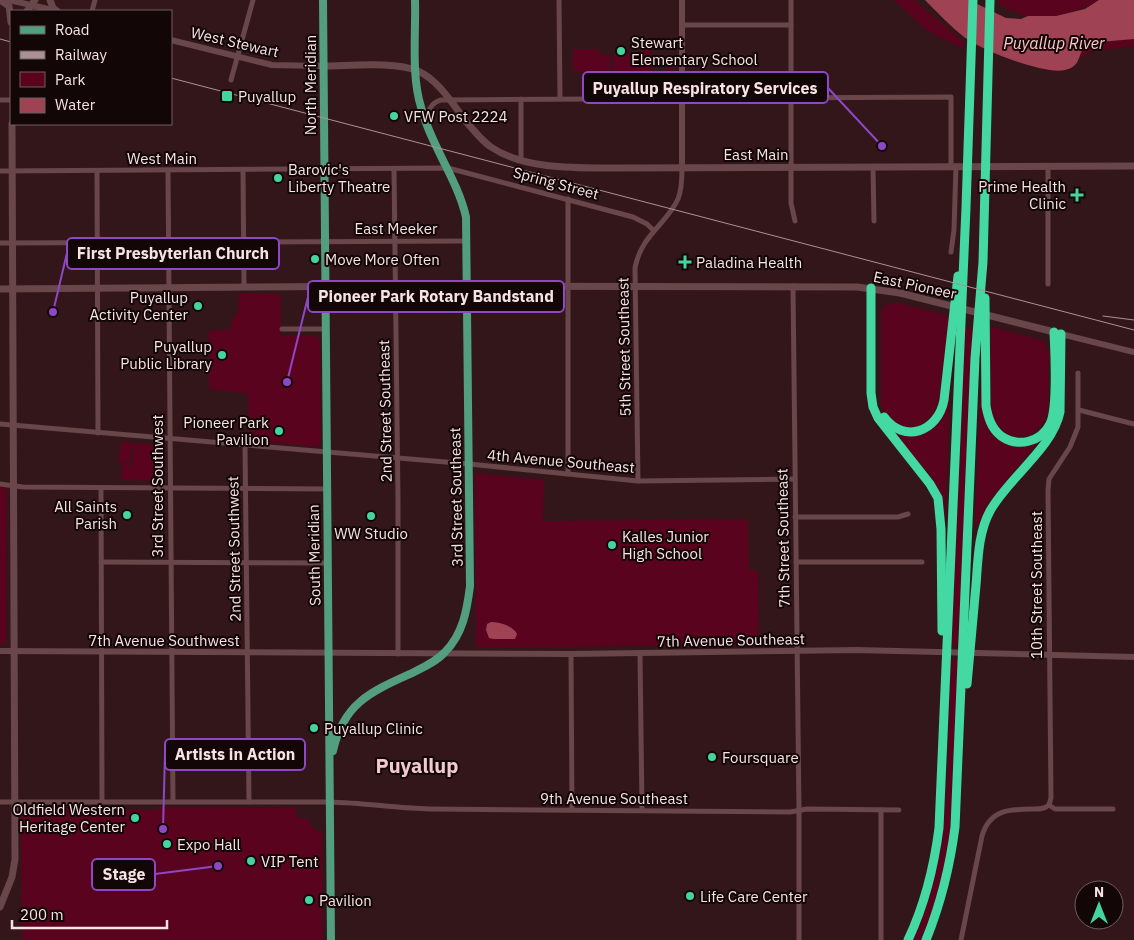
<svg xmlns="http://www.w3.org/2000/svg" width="1134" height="940" font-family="'IBM Plex Sans',sans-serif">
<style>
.green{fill:#5a031e}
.water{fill:#9f4253}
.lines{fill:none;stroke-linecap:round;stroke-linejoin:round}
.minor{stroke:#68464a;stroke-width:5}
.tertiary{stroke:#68464a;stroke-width:6}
.secondary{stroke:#68464a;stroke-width:7}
.primary{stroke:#529e7f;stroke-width:8}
.motorway{stroke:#44d9a3;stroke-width:9}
.rail{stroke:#aa9294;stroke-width:1}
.poi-dot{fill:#44d49f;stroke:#120607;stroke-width:2}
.labels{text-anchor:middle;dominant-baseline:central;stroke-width:4;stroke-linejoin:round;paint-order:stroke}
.street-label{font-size:15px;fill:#f8e3e4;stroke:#120607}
.poi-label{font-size:15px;fill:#f8e3e4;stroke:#120607;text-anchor:start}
.water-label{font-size:16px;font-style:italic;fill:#fdc7cc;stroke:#120607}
.district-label{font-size:20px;font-weight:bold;fill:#f3c9cd;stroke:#120607}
.leader{fill:none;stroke:#8e47c5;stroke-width:2}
.callout-dot{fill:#8e47c5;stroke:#120607;stroke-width:2}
.callout{fill:#120607;stroke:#8e47c5;stroke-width:2}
.callout-label{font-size:16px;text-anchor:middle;font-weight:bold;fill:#f8e3e4}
</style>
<rect width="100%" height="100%" fill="#33161a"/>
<!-- green -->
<g class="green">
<polygon points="894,0 914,0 964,42 964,49 926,30"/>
<path d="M999,0H1099C1080,11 1050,20 1028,16C1018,15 1008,8 999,4Z"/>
<path d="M1134,39V46L1094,51L1081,57C1081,50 1082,47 1089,43Z"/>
<polygon points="642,41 651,41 652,82 668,82 668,59 669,59 669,67 673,68 673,90 672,91 636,92 635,74 609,74 609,72 612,70 613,54 642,53"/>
<polygon points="573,49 600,49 598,55 610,54 610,69 599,72 573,72"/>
<polygon points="239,293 281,294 281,336 315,336 320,340 321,441 318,447 251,441 249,439 248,396 244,393 209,389 209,331 231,329 232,318 238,313"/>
<path d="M891,303H898L950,316L938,403C927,433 895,436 881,406V314L882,308Z"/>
<polygon points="989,326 1042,340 1047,347 1047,351 1050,352 1048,368 1049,407 1044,422 1039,428 1030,435 1017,436 1009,435 997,426 993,420 991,411"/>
<polygon points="965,327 973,329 958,645 952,645 951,639"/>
<path d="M951,370L945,524H944C942,511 942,496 936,485C925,463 902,450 890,429C909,441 929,437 941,418Z"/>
<path d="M980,387C982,395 981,403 983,411C989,449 1010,443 1040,440L988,502L977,526H975Z"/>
<polygon points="121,441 133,442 130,463 118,462"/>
<polygon points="134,443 159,445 160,446 161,481 121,480 122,464 132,465"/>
<polygon points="478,473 544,480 543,521 748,519 749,570 758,571 759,643 572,647 476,647 475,475"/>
<polygon points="0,487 7,487 6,644 0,644"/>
<path d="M950,659H958L949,837C944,873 935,907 920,940H913C953,852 948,754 950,659Z"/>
<polygon points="158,807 296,808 296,817 307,819 316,831 322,831 323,940 22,940 21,815 26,808 95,808 102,812 102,816 118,816 118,811 121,811 121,810 158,810"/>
</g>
<!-- water -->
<g class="water">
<path d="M925,0H969L1006,18L1021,19L1028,16H1056L1085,9L1099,0H1134V39L1089,43C1076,50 1084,66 1065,70C1044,75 981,50 964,37C950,26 938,13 925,0Z"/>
<path d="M491,622C500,622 513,626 517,634L515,639H493L489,638L486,630L487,624Z"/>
</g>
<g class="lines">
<!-- minor -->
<g class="minor">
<polyline points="559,0 560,99"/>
<polyline points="791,0 791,203 795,221"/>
<polyline points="92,11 95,0"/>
<polyline points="682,25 791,25"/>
<polyline points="231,80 253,0"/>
<polyline points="0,100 11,100"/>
<path d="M427,121C428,111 430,103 441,100L951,97V166"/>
<polyline points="521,159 521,99"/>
<polyline points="873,167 874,221"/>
<polyline points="394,169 398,500 398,654"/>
<polyline points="168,170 173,802"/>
<polyline points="243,170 244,287"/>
<polyline points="0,171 448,168 633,217 647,224 653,230"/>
<polyline points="97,171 98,433"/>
<polyline points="0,243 467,241"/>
<polyline points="951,252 954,230 956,166"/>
<polyline points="1048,284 1048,166"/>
<polyline points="793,286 799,811 799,940"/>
<polyline points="282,329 325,329"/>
<polyline points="1079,410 1134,424"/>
<polyline points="0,424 469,464 638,481 795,479"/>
<polyline points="245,446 249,802"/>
<polyline points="568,474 568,199"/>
<path d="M638,481L635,268C641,235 666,225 678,199C682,189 682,178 682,168"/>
<polyline points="0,484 23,487 327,489"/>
<polyline points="101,488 102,802"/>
<polyline points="795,517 898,517 908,514"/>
<polyline points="101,562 328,563"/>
<polyline points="796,562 922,562"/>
<polyline points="571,654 572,810"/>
<polyline points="640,654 642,810"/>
<path d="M0,802H330C364,803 396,808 430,809L790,812L807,809L899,810"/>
<polyline points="1049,805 1051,798 1048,491 1049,479 1070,447 1078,427 1078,373"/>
<polyline points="1049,805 1055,809 1113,809"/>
<polyline points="881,810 881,940"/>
<path d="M961,940L982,836C990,809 1010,809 1034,809C1040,809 1044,809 1049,805"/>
</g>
<!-- tertiary -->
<g class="tertiary">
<polyline points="9,0 57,11"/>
<polyline points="682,0 682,168"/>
<polyline points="171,40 272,65 323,66"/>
<polyline points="1061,334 1134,352"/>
<polyline points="0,651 571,654 857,650 1134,657"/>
</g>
<!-- secondary -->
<g class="secondary">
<polyline points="0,0 9,6 11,22"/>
<polyline points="50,0 53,8 57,11"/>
<polyline points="27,11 35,0"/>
<path d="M323,66C349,66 395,61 418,71C438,80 452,103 465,120C473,130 481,140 491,147C525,170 577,168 617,168L1134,166"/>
<polyline points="0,289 394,286 857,287 900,293 1058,333"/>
<polyline points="0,907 12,877 15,859 12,124"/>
</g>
<!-- primary -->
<g class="primary">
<polyline points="323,0 331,940"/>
<path d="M333,751C343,704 370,692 410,674C422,668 436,662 445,652C463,634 467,610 470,586L466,217C457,178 431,146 421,107C411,75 416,34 415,0"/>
</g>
<!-- motorway -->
<g class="motorway">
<polyline points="871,288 871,393 873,407 878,418 930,484 938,498 941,529 942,631"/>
<path d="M985,298L986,406C988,417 991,428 1001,436C1018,448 1041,442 1050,424C1058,408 1055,353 1054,332"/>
<path d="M884,417C904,444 938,432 944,400L958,276"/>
<path d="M967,684C970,651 973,618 976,585C978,561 978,533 990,511C1008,478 1053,448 1060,412L1061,334"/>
<path d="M908,940C925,904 934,867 939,828L966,208L973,0"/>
<path d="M926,940C941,903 950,866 955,827L975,358L983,262L990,0"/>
</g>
<!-- rail -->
<g class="rail">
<polyline points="0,39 11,42"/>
<polyline points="171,78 1134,330"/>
<polyline points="1103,316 1134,320"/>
</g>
</g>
<!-- markers -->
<g class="poi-dot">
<circle cx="621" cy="51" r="5"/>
<rect x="221" y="90" width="12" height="12" rx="2.5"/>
<circle cx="394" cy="116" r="5"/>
<circle cx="278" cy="178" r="5"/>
<path d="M1074.5 187.5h5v5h5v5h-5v5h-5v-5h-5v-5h5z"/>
<circle cx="315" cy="259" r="5"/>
<path d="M682.5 254.5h5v5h5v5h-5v5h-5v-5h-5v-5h5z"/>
<circle cx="198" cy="306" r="5"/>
<circle cx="222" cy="355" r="5"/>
<circle cx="279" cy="431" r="5"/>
<circle cx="127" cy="515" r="5"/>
<circle cx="371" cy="516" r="5"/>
<circle cx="612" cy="545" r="5"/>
<circle cx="314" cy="728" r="5"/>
<circle cx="712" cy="757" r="5"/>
<circle cx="135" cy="818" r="5"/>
<circle cx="167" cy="844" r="5"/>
<circle cx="251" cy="861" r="5"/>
<circle cx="690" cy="896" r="5"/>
<circle cx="309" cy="900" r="5"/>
</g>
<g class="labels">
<!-- street labels -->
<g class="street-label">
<text transform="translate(235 42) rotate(13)">West Stewart</text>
<text transform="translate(310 85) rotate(-90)">North Meridian</text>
<text x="756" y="154">East Main</text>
<text x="162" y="158">West Main</text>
<text transform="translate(556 183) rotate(15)">Spring Street</text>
<text x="396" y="228">East Meeker</text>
<text transform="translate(915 285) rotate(12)">East Pioneer</text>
<text transform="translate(624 347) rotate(-91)">5th Street Southeast</text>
<text transform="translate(385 411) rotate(-91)">2nd Street Southeast</text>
<text transform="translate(561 461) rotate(5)">4th Avenue Southeast</text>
<text transform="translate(157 486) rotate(-90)">3rd Street Southwest</text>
<text transform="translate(456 497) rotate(-91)">3rd Street Southeast</text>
<text transform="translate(783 538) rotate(-91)">7th Street Southeast</text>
<text transform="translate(234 549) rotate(-91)">2nd Street Southwest</text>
<text transform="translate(314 555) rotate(-91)">South Meridian</text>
<text transform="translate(1036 585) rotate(-90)">10th Street Southeast</text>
<text x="164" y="640">7th Avenue Southwest</text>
<text transform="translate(731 640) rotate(-1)">7th Avenue Southeast</text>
<text x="614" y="798">9th Avenue Southeast</text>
</g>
<!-- poi labels -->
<g class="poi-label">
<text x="631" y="42">Stewart<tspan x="631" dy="17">Elementary School</tspan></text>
<text x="238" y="96">Puyallup</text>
<text x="404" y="116">VFW Post 2224</text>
<text x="288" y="169">Barovic's<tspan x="288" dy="17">Liberty Theatre</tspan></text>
<text x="1066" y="186" text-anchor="end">Prime Health<tspan x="1066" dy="17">Clinic</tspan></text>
<text x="325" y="259">Move More Often</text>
<text x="696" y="262">Paladina Health</text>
<text x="188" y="297" text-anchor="end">Puyallup<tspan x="188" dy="17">Activity Center</tspan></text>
<text x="212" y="346" text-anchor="end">Puyallup<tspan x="212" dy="17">Public Library</tspan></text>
<text x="269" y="422" text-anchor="end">Pioneer Park<tspan x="269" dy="17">Pavilion</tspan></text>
<text x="117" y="506" text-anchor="end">All Saints<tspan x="117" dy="17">Parish</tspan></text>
<text x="371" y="533" text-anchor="middle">WW Studio</text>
<text x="622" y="536">Kalles Junior<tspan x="622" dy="17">High School</tspan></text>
<text x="324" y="728">Puyallup Clinic</text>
<text x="722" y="757">Foursquare</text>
<text x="125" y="809" text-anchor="end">Oldfield Western<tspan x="125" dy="17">Heritage Center</tspan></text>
<text x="177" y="844">Expo Hall</text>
<text x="261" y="861">VIP Tent</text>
<text x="700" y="896">Life Care Center</text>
<text x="319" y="900">Pavilion</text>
</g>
<!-- water labels -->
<g class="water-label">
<text x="1054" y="43">Puyallup River</text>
</g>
<!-- district labels -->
<g class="district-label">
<text x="417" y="765">Puyallup</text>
</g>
</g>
<!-- callouts -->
<path class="leader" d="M882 146L828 88M53 312L67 253M287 382L308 297M163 829L165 754M218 866L155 874"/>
<g class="callout-dot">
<circle cx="882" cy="146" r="5"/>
<circle cx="53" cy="312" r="5"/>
<circle cx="287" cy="382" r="5"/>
<circle cx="163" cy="829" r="5"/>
<circle cx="218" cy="866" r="5"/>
</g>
<g class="callout">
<rect x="583" y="72" width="245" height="31" rx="5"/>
<rect x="67" y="238" width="212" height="31" rx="5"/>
<rect x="308" y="281" width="256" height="31" rx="5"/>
<rect x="165" y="739" width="140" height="31" rx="5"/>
<rect x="92" y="859" width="63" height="31" rx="5"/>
</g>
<g class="callout-label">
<text x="705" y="94">Puyallup Respiratory Services</text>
<text x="173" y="259">First Presbyterian Church</text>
<text x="436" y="302">Pioneer Park Rotary Bandstand</text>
<text x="235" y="760">Artists in Action</text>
<text x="124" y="880">Stage</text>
</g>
<!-- legend -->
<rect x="10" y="10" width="162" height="115" fill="#120607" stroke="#6e5e5f"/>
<rect x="20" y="26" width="25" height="8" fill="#529e7f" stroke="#6e5e5f"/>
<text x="55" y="35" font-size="15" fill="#f8e3e4">Road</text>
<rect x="20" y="51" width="25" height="8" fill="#aa9294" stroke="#6e5e5f"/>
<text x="55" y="60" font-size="15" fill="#f8e3e4">Railway</text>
<rect x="20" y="72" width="25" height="15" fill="#5a031e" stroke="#6e5e5f"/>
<text x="55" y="85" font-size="15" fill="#f8e3e4">Park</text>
<rect x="20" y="98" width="25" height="15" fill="#9f4253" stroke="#6e5e5f"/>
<text x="55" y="110" font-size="15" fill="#f8e3e4">Water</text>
<!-- north arrow -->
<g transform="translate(1099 905)"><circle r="24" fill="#120607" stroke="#6e5e5f"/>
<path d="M0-4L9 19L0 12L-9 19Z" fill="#44d49f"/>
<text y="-8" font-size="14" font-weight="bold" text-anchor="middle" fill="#f8e3e4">N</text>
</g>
<!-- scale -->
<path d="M12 920v8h155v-8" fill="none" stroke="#f8e3e4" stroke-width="2.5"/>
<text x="20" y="920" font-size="15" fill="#f8e3e4" stroke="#120607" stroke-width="4" paint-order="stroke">200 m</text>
</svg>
